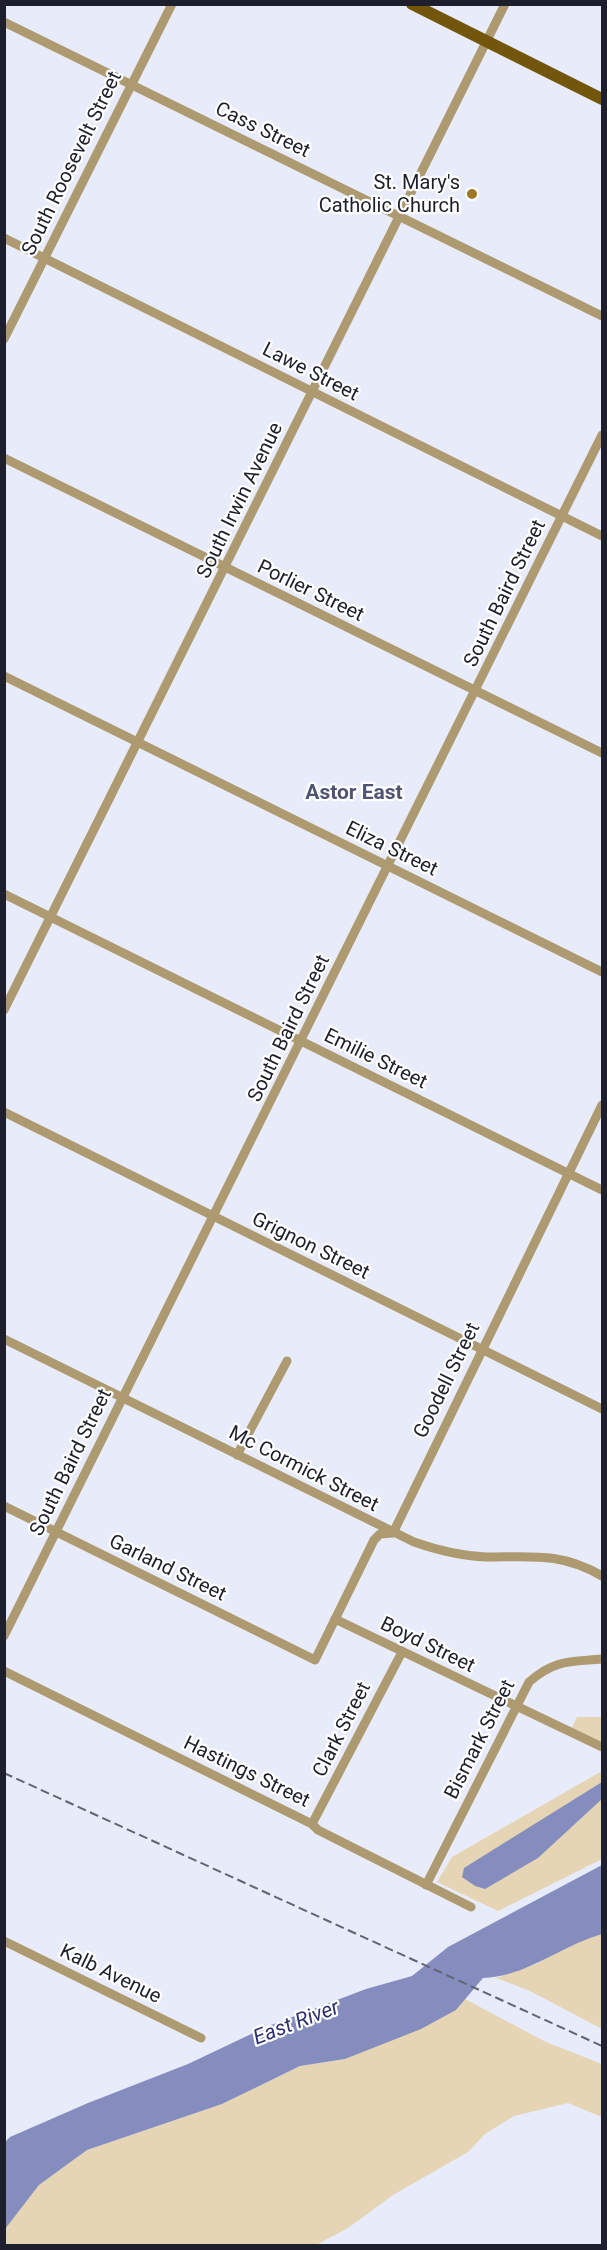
<svg xmlns="http://www.w3.org/2000/svg" width="607" height="2250" font-family="Roboto,sans-serif">
<style>
.green{fill:#e5d5b5}
.water{fill:#858dbf}
.lines{fill:none;stroke-linecap:round;stroke-linejoin:round}
.minor{stroke:#ae9a71;stroke-width:9}
.major{stroke:#73560c;stroke-width:12}
.rail{stroke:#626472;stroke-width:2;stroke-dasharray:9 4.5;stroke-linecap:butt}
.poi-dot{fill:#9b7823;stroke:#fff;stroke-width:2}
.labels{text-anchor:middle;dominant-baseline:central;stroke-width:4.5;stroke-linejoin:round;paint-order:stroke}
.street-label{font-size:20px;fill:#1d1f2c;stroke:#fff}
.poi-label{font-size:20px;fill:#1d1f2c;stroke:#fff;text-anchor:end}
.neighbourhood-label{font-size:21px;font-weight:bold;fill:#4f5472;stroke:#fff}
.water-label{font-size:21px;font-style:italic;fill:#2e306e;stroke:#fff}
</style>
<rect width="100%" height="100%" fill="#e8ebf9"/>
<!-- green -->
<g class="green">
<polygon points="577,1717 602,1717 602,1743 572,1728"/>
<polygon points="602,1771 602,1859 498,1911 437,1882 452,1857"/>
<polygon points="602,1934 602,2029 530,1991 496,1978 536,1964 577,1941"/>
<polygon points="465,1999 546,2042 602,2064 602,2117 568,2103 514,2116 485,2134 468,2152 393,2195 348,2228 316,2245 5,2245 4,2229 39,2185 87,2150 222,2104 300,2066 345,2059 456,2010"/>
</g>
<!-- water -->
<g class="water">
<polygon points="602,1782 602,1799 538,1858 485,1889 475,1886 462,1877 464,1868"/>
<path d="M602,1865V1934C562,1945 526,1977 483,1978L456,2010L421,2029L345,2059L300,2066L222,2104L87,2150L39,2185L5,2229V2142L10,2137L88,2103L188,2064L266,2027L366,1989L412,1976L448,1947Z"/>
</g>
<g class="lines">
<!-- minor -->
<g class="minor">
<polyline points="4,22 602,316"/>
<polyline points="4,238 602,536"/>
<polyline points="4,339 172,4"/>
<polyline points="4,458 602,753"/>
<polyline points="4,676 602,972"/>
<polyline points="4,894 602,1190"/>
<polyline points="4,1010 505,4"/>
<polyline points="4,1112 602,1409"/>
<path d="M4,1339L414,1542C437,1550 461,1556 486,1557C531,1557 561,1552 602,1576"/>
<polyline points="237,1455 287,1361"/>
<polyline points="4,1506 315,1660 374,1540 380,1534 393,1533 602,1105"/>
<polyline points="335,1619 602,1747"/>
<polyline points="4,1636 602,435"/>
<polyline points="4,1671 312,1824 318,1830 471,1907"/>
<polyline points="312,1824 402,1652"/>
<path d="M426,1885L529,1682C555,1659 571,1662 602,1659"/>
<polyline points="4,1941 201,2038"/>
</g>
<!-- major -->
<polyline class="major" points="412,4 602,99"/>
<!-- rail -->
<polyline class="rail" points="4,1773 602,2046"/>
</g>
<!-- markers -->
<circle class="poi-dot" cx="472" cy="194" r="6"/>
<g class="labels">
<!-- street labels -->
<g class="street-label">
<text transform="translate(263 129) rotate(26)">Cass Street</text>
<text transform="translate(71 163) rotate(-64)">South Roosevelt Street</text>
<text transform="translate(311 371) rotate(27)">Lawe Street</text>
<text transform="translate(239 500) rotate(-64)">South Irwin Avenue</text>
<text transform="translate(311 590) rotate(26)">Porlier Street</text>
<text transform="translate(504 593) rotate(-64)">South Baird Street</text>
<text transform="translate(392 848) rotate(26)">Eliza Street</text>
<text transform="translate(288 1028) rotate(-64)">South Baird Street</text>
<text transform="translate(376 1058) rotate(26)">Emilie Street</text>
<text transform="translate(311 1245) rotate(26)">Grignon Street</text>
<text transform="translate(446 1380) rotate(-64)">Goodell Street</text>
<text transform="translate(70 1462) rotate(-64)">South Baird Street</text>
<text transform="translate(304 1468) rotate(27)">Mc Cormick Street</text>
<text transform="translate(168 1567) rotate(26)">Garland Street</text>
<text transform="translate(428 1644) rotate(26)">Boyd Street</text>
<text transform="translate(341 1729) rotate(-63)">Clark Street</text>
<text transform="translate(479 1739) rotate(-63)">Bismark Street</text>
<text transform="translate(247 1771) rotate(26)">Hastings Street</text>
<text transform="translate(111 1973) rotate(26)">Kalb Avenue</text>
</g>
<!-- poi labels -->
<g class="poi-label">
<text x="460" y="182">St. Mary's<tspan x="460" dy="23">Catholic Church</tspan></text>
</g>
<!-- neighbourhood labels -->
<g class="neighbourhood-label">
<text x="354" y="792">Astor East</text>
</g>
<!-- water labels -->
<g class="water-label">
<text transform="translate(296 2022) rotate(-21)">East River</text>
</g>
</g>
<!-- border -->
<rect width="607" height="2250" fill="none" stroke="#1d1f2c" stroke-width="12"/>
</svg>
